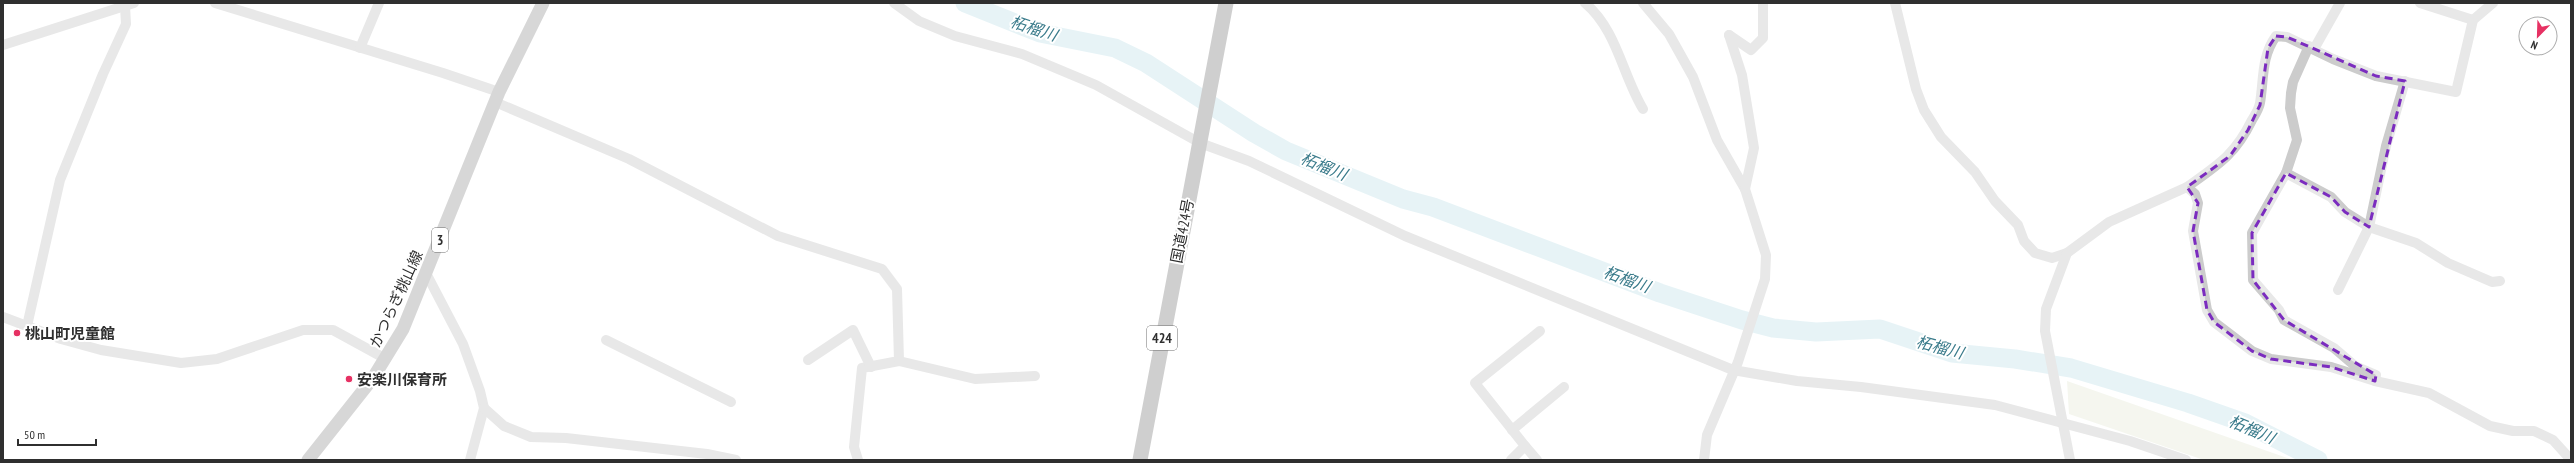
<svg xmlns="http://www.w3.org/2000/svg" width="2574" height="463" font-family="'PT Sans Narrow','Noto Sans JP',sans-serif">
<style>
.green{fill:#e8ecdc}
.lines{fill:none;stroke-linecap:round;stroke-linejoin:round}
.river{stroke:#c9e5ec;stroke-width:19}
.minor{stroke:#ccc;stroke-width:10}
.major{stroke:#a7a7a7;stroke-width:13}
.highway{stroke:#969696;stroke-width:15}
.marked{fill:none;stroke:#7b2cbf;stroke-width:3;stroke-dasharray:8 5;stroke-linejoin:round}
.poi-dot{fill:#e63163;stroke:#fff;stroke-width:1.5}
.labels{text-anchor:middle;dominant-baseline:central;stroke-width:4;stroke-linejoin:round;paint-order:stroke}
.shield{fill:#fff;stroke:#6d6d6d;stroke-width:1}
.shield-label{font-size:14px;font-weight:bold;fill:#2f2f2f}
.street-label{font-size:15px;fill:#2f2f2f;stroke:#fff}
.poi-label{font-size:15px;font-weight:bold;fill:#2f2f2f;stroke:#fff;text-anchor:start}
.water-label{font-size:16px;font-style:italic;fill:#3a7b8b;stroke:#fff}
</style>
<rect width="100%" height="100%" fill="#fff"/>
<!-- green -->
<polygon class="green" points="2067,381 2293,460 2204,460 2069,414"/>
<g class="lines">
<!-- river -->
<polyline class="river" points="965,3 1040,33 1115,48 1146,63 1254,133 1286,151 1403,199 1433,207 1660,293 1742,320 1773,328 1816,332 1880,329 1952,353 2015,359 2071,368 2188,403 2245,423 2318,460"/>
<!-- minor -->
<g class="minor">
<polyline points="215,3 443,73 499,92"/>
<polyline points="894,3 919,21 955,36 1022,54 1096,85 1200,143 1249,161 1405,236 1733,370 1797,381 1861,387 1995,405 2130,441 2186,460"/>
<path d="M1585,3C1617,30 1622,74 1643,109"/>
<polyline points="1643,3 1669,34 1693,77 1717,140 1745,189 1766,255 1765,279 1738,362 1707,435 1704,460"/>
<polyline points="1895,3 1916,89 1924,110 1941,137 1975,172 1995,201 2018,225 2024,241 2035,253 2052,258 2067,253"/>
<polyline points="2420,3 2473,20"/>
<polyline points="1729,35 1742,75 1754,148 1745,189"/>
<polyline points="1729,35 1751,50 1763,38 1763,3"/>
<polyline points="3,45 134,3"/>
<polyline points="2309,46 2293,82 2291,93 2290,108 2297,140 2286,173 2252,233 2253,280 2279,310 2284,320 2334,348 2355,366 2376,375 2375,381"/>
<polyline points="360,48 379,3"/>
<polyline points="2314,49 2340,3"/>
<polyline points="495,102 629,159 778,236 882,269 897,289 899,361 862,368 854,447 858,460"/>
<polyline points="2286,173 2331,197 2345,212 2369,227 2416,243 2448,263 2492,282 2500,281"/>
<path d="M2187,187C2218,165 2235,155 2252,120C2255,115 2259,109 2260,103C2264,79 2261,57 2276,36L2287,37L2333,59L2376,76L2456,92L2473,20L2493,3"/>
<polyline points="427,275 463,344 480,391 484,408 470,460"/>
<polyline points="2338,290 2369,227 2386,146 2405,81"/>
<polyline points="3,317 61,339 101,350 181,363 217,359 303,330 333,330 386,359"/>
<polyline points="27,326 60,180 103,74 126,24 125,6"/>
<polyline points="606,340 731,402"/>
<polyline points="808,360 853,330 871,367"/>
<polyline points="899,361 975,379 1035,376"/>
<polyline points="484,408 504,426 531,437 566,438 707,454 736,460"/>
<polyline points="1512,430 1564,387"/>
<polyline points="1525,446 1537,460"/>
<polyline points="1511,460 1525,446 1475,383 1540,331"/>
<polyline points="2070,460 2045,331 2046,309 2067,253 2109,222 2187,187 2195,194 2198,203 2193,231 2207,310 2214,322 2252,351 2271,359 2331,367 2375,381 2429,393 2490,426 2513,431 2534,431 2553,440 2571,460"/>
</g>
<!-- major -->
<polyline class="major" points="308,460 373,378 403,329 499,92 543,3"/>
<!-- highway -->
<polyline class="highway" points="1140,460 1226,3"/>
</g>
<!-- marked area -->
<path d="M0 0H2574V463H0ZM2276,36L2287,37L2376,76L2405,81L2369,227L2345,212L2331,197L2286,173L2252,233L2253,280L2284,320L2376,375L2375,381L2331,367L2271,359L2252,351L2214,322L2207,310L2193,231L2198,203L2187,187L2230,156L2248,130L2260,105L2268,48Z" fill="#fff" fill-opacity=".55" fill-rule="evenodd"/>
<path class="marked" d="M2276,36L2287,37L2376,76L2405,81L2369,227L2345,212L2331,197L2286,173L2252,233L2253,280L2284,320L2376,375L2375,381L2331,367L2271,359L2252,351L2214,322L2207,310L2193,231L2198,203L2187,187L2230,156L2248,130L2260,105L2268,48Z"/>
<!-- markers -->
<g class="poi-dot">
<circle cx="17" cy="333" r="4"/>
<circle cx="349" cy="379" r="4"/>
</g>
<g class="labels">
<!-- shield labels -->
<g class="shield">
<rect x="432" y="228" width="16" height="24" rx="3"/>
<rect x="1147" y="326" width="30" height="24" rx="3"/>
</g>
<g class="shield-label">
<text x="440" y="240">3</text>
<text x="1162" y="338">424</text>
</g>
<!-- street labels -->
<g class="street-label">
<text transform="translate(1182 231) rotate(-79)">国道424号</text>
<text transform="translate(396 299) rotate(-65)">かつらぎ桃山線</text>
</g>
<!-- poi labels -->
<g class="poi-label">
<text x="25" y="333">桃山町児童館</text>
<text x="357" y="379">安楽川保育所</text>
</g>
<!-- water labels -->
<g class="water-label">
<text transform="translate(1034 28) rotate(18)">柘榴川</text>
<text transform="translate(1324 166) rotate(22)">柘榴川</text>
<text transform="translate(1627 279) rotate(20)">柘榴川</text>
<text transform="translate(1940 347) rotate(15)">柘榴川</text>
<text transform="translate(2252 429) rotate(23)">柘榴川</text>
</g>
</g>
<!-- border -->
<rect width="2574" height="463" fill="none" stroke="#2f2f2f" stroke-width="8"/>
<!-- north arrow -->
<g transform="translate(2538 36) rotate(203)"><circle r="19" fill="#ffffff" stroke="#acacac"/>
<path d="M0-3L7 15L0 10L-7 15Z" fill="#e63163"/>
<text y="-6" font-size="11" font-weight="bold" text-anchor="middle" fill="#2f2f2f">N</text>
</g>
<!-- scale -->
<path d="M18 439v6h78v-6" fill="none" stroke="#2f2f2f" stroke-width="2"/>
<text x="24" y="439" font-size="12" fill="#2f2f2f" stroke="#ffffff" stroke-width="3" paint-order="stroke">50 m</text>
</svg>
